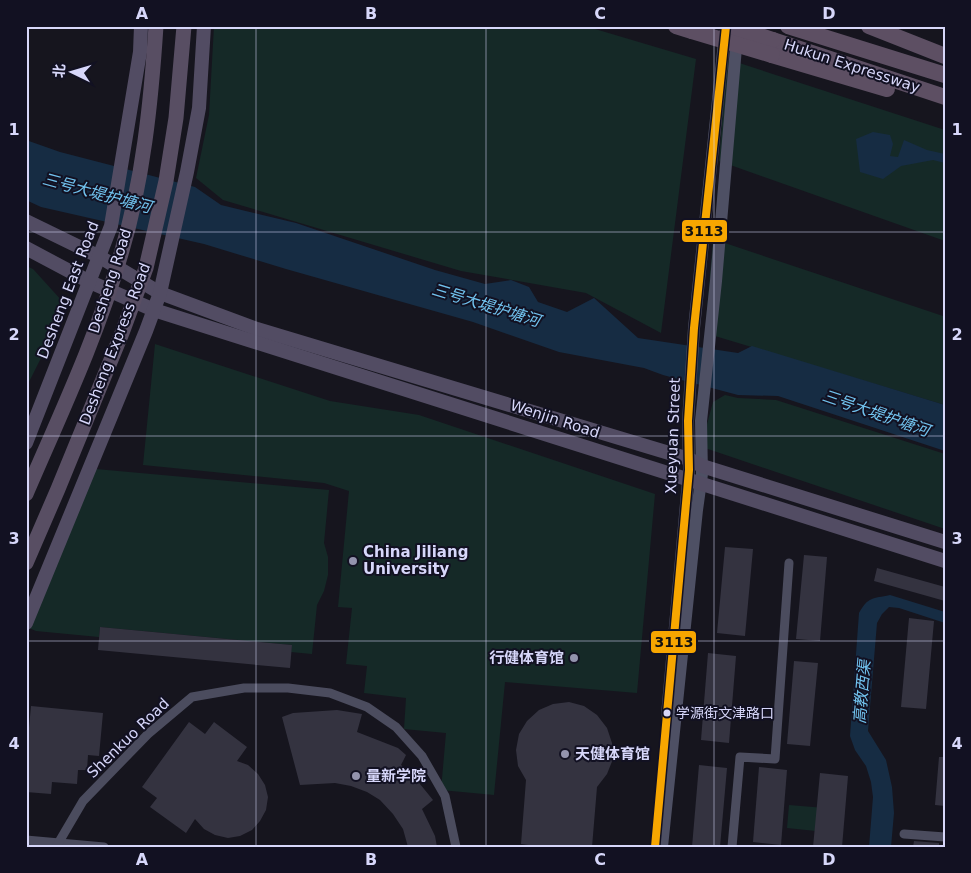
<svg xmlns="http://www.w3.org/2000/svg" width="971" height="873" font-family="'DejaVu Sans','Noto Sans SC',sans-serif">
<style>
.green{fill:#152927}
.water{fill:#162c43}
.building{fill:#343340}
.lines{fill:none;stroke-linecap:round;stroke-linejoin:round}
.minor{stroke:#4b4c5e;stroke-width:9}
.secondary{stroke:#4e5064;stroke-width:12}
.primary{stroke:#524c63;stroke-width:14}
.motorway{stroke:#5d4f63;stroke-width:16}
.trunk-bridge{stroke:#584e63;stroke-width:15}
.motorway-bridge{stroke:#5d4f63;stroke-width:16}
.bus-1-casing{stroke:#121122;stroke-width:11}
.bus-1{stroke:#f7a600;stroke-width:8}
.grid{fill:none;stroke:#d7d7fa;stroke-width:1;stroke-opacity:0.55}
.poi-dot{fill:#9393ad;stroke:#121122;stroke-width:2}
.bus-dot{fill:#d7d7fa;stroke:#121122;stroke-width:2}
.labels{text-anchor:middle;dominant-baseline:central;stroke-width:4;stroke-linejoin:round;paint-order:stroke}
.bus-label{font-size:14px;fill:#d7d7fa;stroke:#121122;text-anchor:start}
.street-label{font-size:15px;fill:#d7d7fa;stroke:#121122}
.poi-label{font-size:15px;font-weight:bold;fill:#d7d7fa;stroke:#121122;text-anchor:start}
.water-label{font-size:16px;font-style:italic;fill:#71c2ee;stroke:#121122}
.line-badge{stroke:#121122;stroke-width:2}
.pale-badge-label{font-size:14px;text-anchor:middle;font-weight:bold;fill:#111}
.neatline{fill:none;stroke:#d7d7fa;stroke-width:2}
.grid-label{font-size:16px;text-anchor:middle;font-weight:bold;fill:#d7d7fa}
</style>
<rect width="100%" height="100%" fill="#16151e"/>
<!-- green -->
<g class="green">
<polygon points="214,26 585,26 696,59 661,333 586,293 461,271 223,200 196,178 209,115"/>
<polygon points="727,59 945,130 945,241 719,161"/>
<polygon points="713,239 943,316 945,309 945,405 705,333"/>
<polygon points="26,266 33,269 62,301 46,348 26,388"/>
<polygon points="155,344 330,401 419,415 655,494 637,693 505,682 494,795 441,790 446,733 404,729 406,698 364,693 367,666 346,664 352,608 338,607 349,491 324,483 143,465"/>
<polygon points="725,395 738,398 776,400 945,454 945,529 705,448 707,424 713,402"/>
<polygon points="96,469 329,490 324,543 328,557 328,575 324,591 317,605 312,654 291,652 292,645 100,627 99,637 36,631 29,628"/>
<polygon points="789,805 837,809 835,833 787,828"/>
</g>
<!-- water -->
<g class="water">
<polygon points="873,132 890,135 893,144 890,156 898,157 904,140 927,150 945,154 945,163 933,160 901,166 883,179 860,172 856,139"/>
<polygon points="26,140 60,152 195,187 221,205 296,223 435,270 485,284 511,280 529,287 538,302 567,312 594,298 638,338 738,353 752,346 945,405 945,451 778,396 738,395 663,375 644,368 559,352 473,322 286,269 204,244 41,207 26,200"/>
<path d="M890,595L945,612V623L899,608L889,607L882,614L877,623L868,731L886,760L892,787L894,813L891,847H869L873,797L871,782L866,766L855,750L850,736L859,613C869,596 872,599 890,595Z"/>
</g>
<!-- building -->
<g class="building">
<polygon points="725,547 753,549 745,636 717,633"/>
<polygon points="804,555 827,557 820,641 796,639"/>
<polygon points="877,568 945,587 945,601 874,581"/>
<polygon points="909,618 934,621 926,709 901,707"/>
<polygon points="100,627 292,645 290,668 98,650"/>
<polygon points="708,653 736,656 729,743 701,740"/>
<polygon points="794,661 818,663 810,746 787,744"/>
<polygon points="569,702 584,706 597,715 607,728 612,743 613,759 607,774 597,787 592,847 543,847 521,844 526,780 518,766 516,750 519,734 527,721 539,710 553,704"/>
<polygon points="31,706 103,713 99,756 88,755 87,770 78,770 77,784 52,782 51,794 26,792 26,760"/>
<polygon points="337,710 362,714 357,732 398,748 406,755 401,765 411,773 433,800 422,809 435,836 437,847 408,847 403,829 393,814 380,800 367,792 351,786 335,783 300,785 282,717 293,713"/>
<polygon points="189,722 205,734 214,722 247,747 237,761 248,765 258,774 265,785 268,797 266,810 260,821 252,830 240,836 228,838 215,835 204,829 195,819 186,833 150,807 157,798 142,787"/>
<polygon points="939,757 945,757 945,806 935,805"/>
<polygon points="699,765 727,768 720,847 692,847"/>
<polygon points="759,767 787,770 781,845 753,842"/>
<polygon points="820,773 848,776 842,847 813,847"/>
<polygon points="914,841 939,843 939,847 913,847"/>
</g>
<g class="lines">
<!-- minor -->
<g class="minor">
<polyline points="904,834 945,837"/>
<polyline points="26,840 104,847"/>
<polyline points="56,847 83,801 148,734 192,697 244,688 288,688 330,693 367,707 396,727 422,756 445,796 456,847"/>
<polyline points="732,847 740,757 775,759 789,563"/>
</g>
<!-- secondary -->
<g class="secondary">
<polyline points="667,715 689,470 688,421 694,328 725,33"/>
<polyline points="662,847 697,510 702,474 701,421 716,281 737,36"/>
</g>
<!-- primary -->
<g class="primary">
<polyline points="26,221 100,257 160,293 257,329 689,459 702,466 945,542"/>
<polyline points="26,248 90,282 154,310 945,561"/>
<polyline points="26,443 111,226 140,52 141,26"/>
<polyline points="26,623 146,331 160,293 187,172 199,108 204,26"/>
</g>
<!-- motorway -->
<g class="motorway">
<polyline points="676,26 692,31"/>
<polyline points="788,26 945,75"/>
<polyline points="869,26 945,56"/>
<polyline points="773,40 945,97"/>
<polyline points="772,55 887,89"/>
</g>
<!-- trunk-bridge -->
<g class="trunk-bridge">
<path d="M26,494C60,415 97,337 121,254C143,181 151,103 156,26"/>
<polyline points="26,563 58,489 122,333 146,268 166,181 176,118 184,26"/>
</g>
<!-- motorway-bridge -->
<g class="motorway-bridge">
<polyline points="730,26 773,40"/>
<polyline points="692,31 772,55"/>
</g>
<defs>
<polyline id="bus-1" points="655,847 689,470 688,421 694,328 726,26"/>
</defs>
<!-- bus-1 casing -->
<use href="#bus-1" class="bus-1-casing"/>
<!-- bus-1 -->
<use href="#bus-1" class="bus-1"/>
</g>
<!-- grid -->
<path class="grid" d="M256,26V847M486,26V847M714,26V847M26,232H945M26,436H945M26,641H945"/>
<!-- markers -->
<g class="poi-dot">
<circle cx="353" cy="561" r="5"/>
<circle cx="574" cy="658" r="5"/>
<circle cx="565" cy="754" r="5"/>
<circle cx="356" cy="776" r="5"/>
</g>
<circle class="bus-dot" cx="667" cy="713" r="4.5"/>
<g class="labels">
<!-- bus labels -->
<g class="bus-label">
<text x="676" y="713">学源街文津路口</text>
</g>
<!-- street labels -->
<g class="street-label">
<text transform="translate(852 66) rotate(18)">Hukun Expressway</text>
<text transform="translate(110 281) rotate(-72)">Desheng Road</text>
<text transform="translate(68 290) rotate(-69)">Desheng East Road</text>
<text transform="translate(115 344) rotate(-69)">Desheng Express Road</text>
<text transform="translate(555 419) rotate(18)">Wenjin Road</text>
<text transform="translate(673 436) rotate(-88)">Xueyuan Street</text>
<text transform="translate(128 738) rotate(-44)">Shenkuo Road</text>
</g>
<!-- poi labels -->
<g class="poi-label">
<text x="363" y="552">China Jiliang<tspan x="363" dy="17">University</tspan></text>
<text x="564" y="658" text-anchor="end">行健体育馆</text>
<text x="575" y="754">天健体育馆</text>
<text x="366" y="776">量新学院</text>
</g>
<!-- water labels -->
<g class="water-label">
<text transform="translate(97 193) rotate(15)">三号大堤护塘河</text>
<text transform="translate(486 305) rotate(17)">三号大堤护塘河</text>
<text transform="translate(876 413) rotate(19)">三号大堤护塘河</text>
<text transform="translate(862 692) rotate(-85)">高教西渠</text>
</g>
</g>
<g class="line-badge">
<rect x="681" y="219" width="47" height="24" rx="5" fill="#f7a600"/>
<rect x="650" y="630" width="47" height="24" rx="5" fill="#f7a600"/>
</g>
<g class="pale-badge-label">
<text x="704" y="236">3113</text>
<text x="674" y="647">3113</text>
</g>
<!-- border -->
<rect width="971" height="873" fill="none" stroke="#121122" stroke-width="55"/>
<!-- north arrow -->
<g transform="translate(72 72) rotate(275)" stroke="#121122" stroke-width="4" paint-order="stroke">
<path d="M0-4L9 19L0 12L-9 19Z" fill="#d7d7fa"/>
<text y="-8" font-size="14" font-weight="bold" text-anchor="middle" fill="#d7d7fa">北</text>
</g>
<rect x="28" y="28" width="916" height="818" class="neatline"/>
<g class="grid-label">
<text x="142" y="19">A</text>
<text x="371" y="19">B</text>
<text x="600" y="19">C</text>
<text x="829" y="19">D</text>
<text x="14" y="135">1</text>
<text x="957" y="135">1</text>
<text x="14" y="340">2</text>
<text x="957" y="340">2</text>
<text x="14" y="544">3</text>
<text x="957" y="544">3</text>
<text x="14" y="749">4</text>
<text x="957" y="749">4</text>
<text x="142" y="865">A</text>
<text x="371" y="865">B</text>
<text x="600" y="865">C</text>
<text x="829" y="865">D</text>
</g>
</svg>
